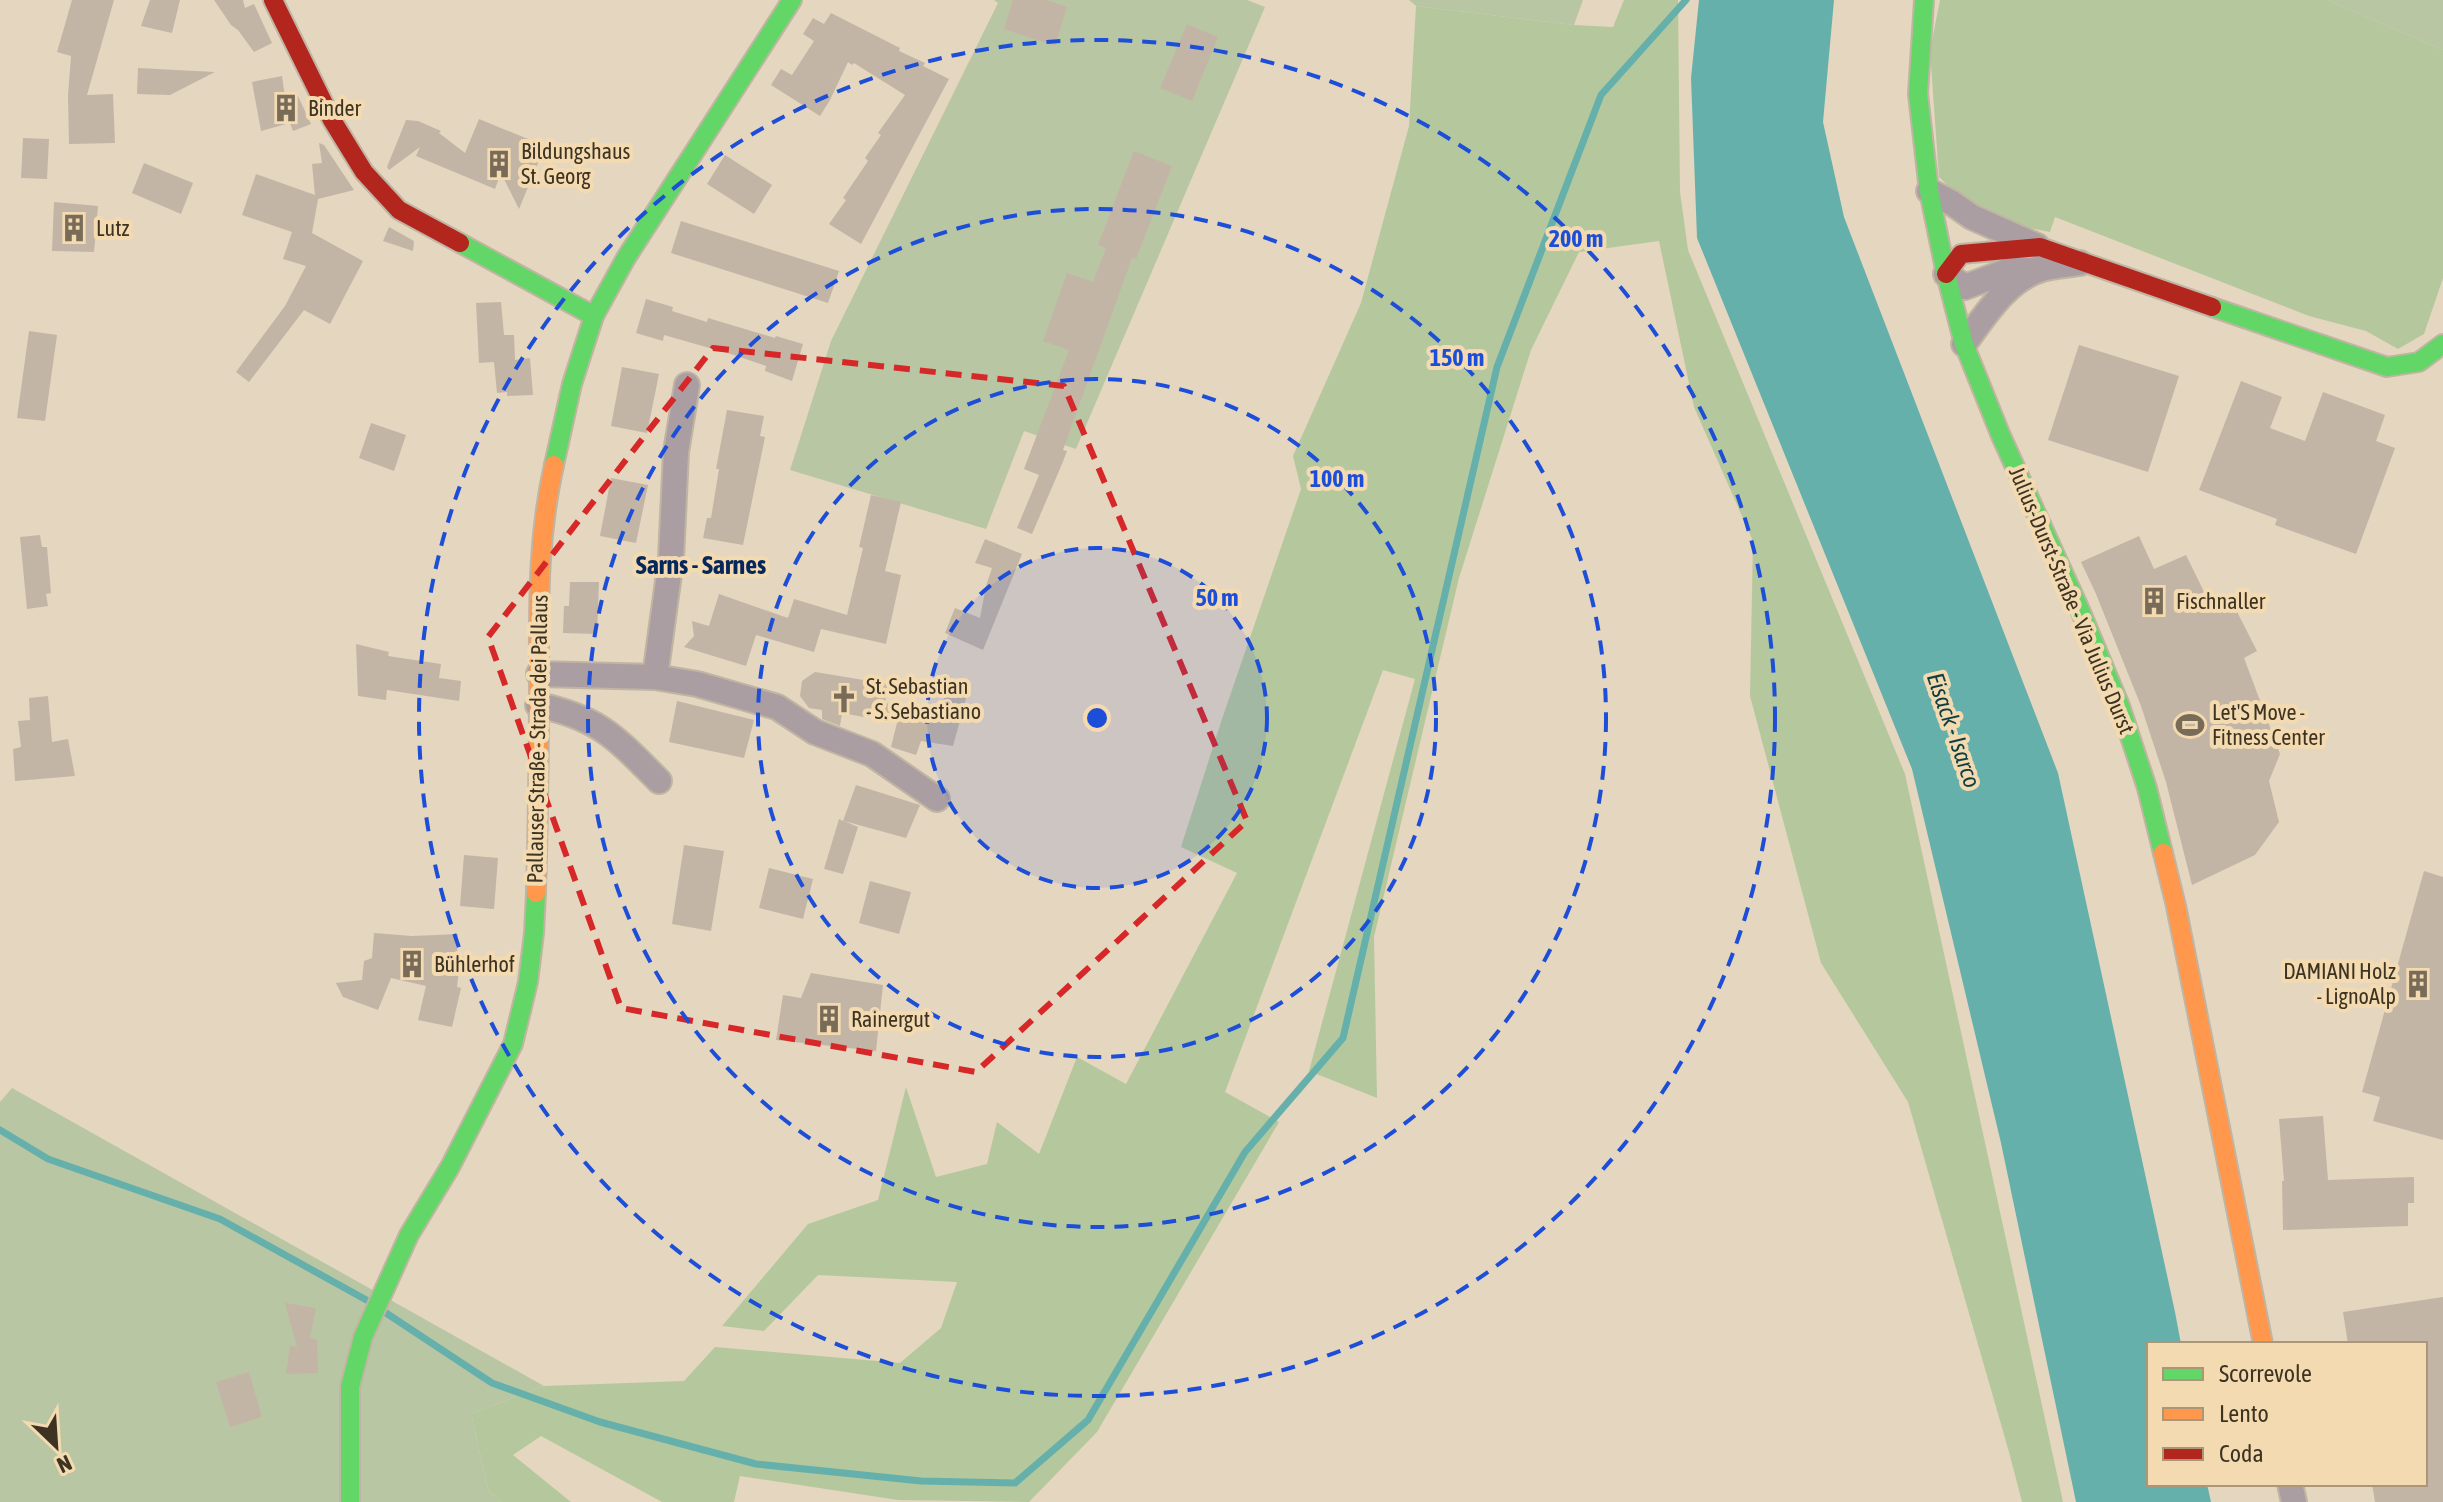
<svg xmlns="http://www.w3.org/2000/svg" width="2443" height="1502" font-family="'Asap Condensed',sans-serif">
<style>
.green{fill:#b9c6a3}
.forest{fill:#b5c89d}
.water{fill:#66b0ac}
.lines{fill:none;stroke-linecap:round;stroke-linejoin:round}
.stream{stroke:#66b0ac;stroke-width:7}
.building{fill:#c3b5a5}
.street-casing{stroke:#c0b5a3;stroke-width:28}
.fast-casing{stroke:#c0b5a3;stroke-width:22}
.slow-casing{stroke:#c0b5a3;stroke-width:22}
.jam-casing{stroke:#c0b5a3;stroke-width:22}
.street{stroke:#aa9ea2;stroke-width:24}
.fast{stroke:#63d668;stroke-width:18}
.slow{stroke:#ff974d;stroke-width:18}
.jam{stroke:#b3261e;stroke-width:18}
.marked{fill:none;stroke:#d62828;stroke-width:6;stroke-dasharray:16 10;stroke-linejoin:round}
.ring{fill:none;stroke:#1d4ed8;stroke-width:4;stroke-dasharray:14 10}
.labels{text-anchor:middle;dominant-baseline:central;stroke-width:8;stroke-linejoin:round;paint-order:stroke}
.poi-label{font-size:22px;fill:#3d3322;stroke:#f4dab0;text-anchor:start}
.street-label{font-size:22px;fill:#3d3322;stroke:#f4dab0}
.water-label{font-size:24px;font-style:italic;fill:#0e3f42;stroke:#f4dab0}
.quarter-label{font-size:26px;font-weight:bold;fill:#06275b;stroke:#f4dab0}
.centre{fill:#1d4ed8;stroke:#f4dab0;stroke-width:4}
.ring-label{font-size:24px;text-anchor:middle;font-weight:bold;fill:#1d4ed8;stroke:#f4dab0;stroke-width:8;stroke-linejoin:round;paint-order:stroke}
</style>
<rect width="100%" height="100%" fill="#e5d6bf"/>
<!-- green -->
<g class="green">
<polygon points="994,0 1247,0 1265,7 1076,449 1024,431 986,529 790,470 831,341 998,3"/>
<polygon points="1409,0 1583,0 1574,25 1416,6"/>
<polygon points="2327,0 2443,0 2443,50"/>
<polygon points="12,1088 544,1386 471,1414 488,1489 501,1502 0,1502 0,1102"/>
</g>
<!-- forest -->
<g class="forest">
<polygon points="1624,0 1678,0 1680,192 1688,250 1905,774 2063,1502 2022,1502 2009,1452 1908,1102 1821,963 1750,696 1753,541 1694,407 1659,241 1579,252 1531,350 1459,578 1374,937 1377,1098 1309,1071 1415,679 1383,670 1225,1092 1279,1122 1097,1432 1029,1502 898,1500 740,1476 734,1502 662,1502 541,1436 513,1455 571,1502 501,1502 488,1489 471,1414 544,1386 684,1381 715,1347 900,1363 941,1328 957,1282 818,1275 764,1331 722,1326 808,1224 878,1200 906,1087 936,1177 987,1164 997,1122 1039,1154 1077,1057 1126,1084 1237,873 1181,847 1222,719 1301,489 1293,456 1361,303 1409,126 1416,6 1574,25 1613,27"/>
<polygon points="1940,0 2327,0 2443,50 2443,278 2424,334 2398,349 2366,331 2309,316 2055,217 2050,232 1997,222 1964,201 1939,177 1930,51"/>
</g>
<!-- water -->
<polygon class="water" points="1699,0 1834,0 1823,122 1844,217 2058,773 2175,1312 2181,1344 2149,1344 2149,1484 2207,1484 2211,1502 2076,1502 2001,1143 1912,769 1697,238 1691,78"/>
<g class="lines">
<!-- stream -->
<g class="stream">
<polyline points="0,1130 48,1159 220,1219 370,1302"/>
<polyline points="383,1311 492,1383 600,1422 756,1464 921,1481 1015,1483 1088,1420 1245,1152 1343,1038 1497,367 1601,95 1686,0"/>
</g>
</g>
<!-- building -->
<g class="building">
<polygon points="72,0 114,0 87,95 113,94 115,143 69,144 68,95 71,56 57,52"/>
<polygon points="150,0 180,0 172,33 141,26"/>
<polygon points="214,0 243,0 245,8 254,4 272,43 254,52 238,30 231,25"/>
<polygon points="1013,0 1047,0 1067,7 1055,46 1004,29"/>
<polygon points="831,13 900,48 899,51 925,63 923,66 949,79 861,244 829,224 846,200 843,198 868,161 865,158 881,135 878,133 905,95 854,63 852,65 848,62 830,100 820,116 771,85 781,69 792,75 814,41 803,34 813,18 824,24"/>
<polygon points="1187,24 1218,37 1192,101 1160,88"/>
<polygon points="138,68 215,72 170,95 137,94"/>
<polygon points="282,76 285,97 296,92 311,124 293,131 290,123 261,131 252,82"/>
<polygon points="479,119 545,146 519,209 501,173 495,189 416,156 420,147 389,170 387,167 406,120 418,121 441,131 439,133 465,153"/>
<polygon points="23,138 49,139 47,179 21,178"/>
<polygon points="319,143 324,145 354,190 318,199 312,233 363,261 330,324 304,310 249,382 236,372 285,306 306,266 283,259 292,232 242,215 256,174 315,195 312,164 322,163"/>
<polygon points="1134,151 1172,166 1136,259 1132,258 1063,450 1067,451 1062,464 1032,534 1017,528 1039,475 1024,469 1069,350 1043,341 1067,273 1093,282 1106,248 1098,245"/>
<polygon points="725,155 772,185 754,214 707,184"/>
<polygon points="144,163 193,183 181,214 132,193"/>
<polygon points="54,202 98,206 94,252 52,251"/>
<polygon points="681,221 839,271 828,303 671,253"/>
<polygon points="389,227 414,241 413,251 383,241"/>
<polygon points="646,299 673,307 672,311 707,322 708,318 775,338 776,336 803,344 792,381 765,371 766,366 734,355 664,335 663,341 636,333"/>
<polygon points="501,302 504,335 514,335 515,360 530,358 533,395 507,396 507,392 497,393 494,362 479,363 476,303"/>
<polygon points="29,331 57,335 45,421 17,418"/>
<polygon points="2079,345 2179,376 2148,472 2048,440"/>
<polygon points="622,367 659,374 647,433 611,426"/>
<polygon points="2241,381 2282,397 2270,428 2305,441 2323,392 2385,415 2376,441 2395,448 2356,554 2275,525 2277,519 2199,490"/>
<polygon points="727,410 764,416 760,436 765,437 743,545 703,538 707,518 711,518 719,469 716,469"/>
<polygon points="371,423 406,435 394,471 359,458"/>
<polygon points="611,478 648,485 636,543 600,536"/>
<polygon points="871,495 901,502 885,571 901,575 886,644 821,629 814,652 756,635 746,666 684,647 694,636 692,621 709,626 719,594 788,618 794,599 847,615 863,548 859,547"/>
<polygon points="40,535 42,547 47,547 51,593 46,594 48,606 27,609 20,537"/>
<polygon points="2139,536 2154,569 2186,555 2212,608 2231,600 2257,651 2244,658 2280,754 2269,781 2279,822 2255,855 2192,885 2166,782 2141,706 2096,594 2081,562"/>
<polygon points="985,539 1022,554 983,650 945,633 955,608 980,618 986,586 992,568 975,563"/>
<polygon points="570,582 599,582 597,634 563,633 564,606 569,606"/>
<polygon points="356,644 389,652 388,656 441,664 439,678 461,681 459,701 387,690 386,700 358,696"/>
<polygon points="815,672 888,684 885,703 942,712 946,687 968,691 953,746 921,741 916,755 891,747 897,723 842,713 840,726 822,719 822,710 809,708 800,696 802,681"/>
<polygon points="48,696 52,742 68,739 75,776 15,781 13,749 21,747 18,721 30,720 29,698"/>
<polygon points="677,701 754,720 744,758 669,742"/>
<polygon points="856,785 920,805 906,838 844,821 858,827 843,874 824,869 839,819 843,821"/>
<polygon points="684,845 724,851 711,931 672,924"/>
<polygon points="464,855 498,858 494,909 460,906"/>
<polygon points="769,868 813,879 803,919 759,908"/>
<polygon points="2424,871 2443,877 2443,1140 2373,1121 2380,1097 2362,1092"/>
<polygon points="870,881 911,892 899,934 859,923"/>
<polygon points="374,933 412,936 458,934 457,952 461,953 457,987 461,988 452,1027 418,1020 426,986 391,978 378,1010 343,997 336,983 362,980 364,961 372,958"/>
<polygon points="811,973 883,985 876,1051 776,1040 783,995 801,998"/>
<polygon points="2323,1116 2328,1180 2414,1177 2414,1203 2408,1203 2408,1226 2283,1230 2282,1181 2284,1181 2279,1119"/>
<polygon points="2443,1297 2443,1502 2375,1502 2372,1484 2425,1484 2425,1344 2348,1344 2343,1312"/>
<polygon points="285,1303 316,1308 310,1338 317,1340 318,1373 286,1374 290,1346 297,1347"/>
<polygon points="249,1372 262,1417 230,1427 216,1382"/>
</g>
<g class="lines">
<defs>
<g id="street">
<polyline points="1929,191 1952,203 1972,217 2037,246"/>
<polyline points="1946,274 1965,287 2010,270 2033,270"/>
<path d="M1964,344C1984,317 2007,279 2042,269C2054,266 2067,265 2080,263"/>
<polyline points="539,674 655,677 697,684 777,707 815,732 872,754 937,799"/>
<polyline points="655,677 671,559 676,452 687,385"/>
<path d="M538,705C600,718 616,738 659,781"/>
<polyline points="2290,1484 2294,1502"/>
</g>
<g id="fast">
<polyline points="1924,0 1918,94 1929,191 1946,274 1964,344 2001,436 2080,610 2120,706 2147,788 2163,853"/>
<polyline points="460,243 594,316"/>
<polyline points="2212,307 2387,367 2419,362 2443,344"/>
<polyline points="554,465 572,384 594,316 626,258 792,0"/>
<polyline points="350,1502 350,1387 363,1337 409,1235 450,1167 513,1044 528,982 534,933 536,893"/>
</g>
<g id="slow">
<polyline points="2163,853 2176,906 2263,1344"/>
<path d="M536,893C538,824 539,754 539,685C539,608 537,541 554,465"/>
</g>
<g id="jam">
<polyline points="273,0 332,120 364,172 399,210 460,243"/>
<polyline points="1946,274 1961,254 2040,247 2212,307"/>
</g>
</defs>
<!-- street casing -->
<use href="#street" class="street-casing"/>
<!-- fast casing -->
<use href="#fast" class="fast-casing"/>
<!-- slow casing -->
<use href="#slow" class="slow-casing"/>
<!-- jam casing -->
<use href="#jam" class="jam-casing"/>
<!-- street -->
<use href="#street" class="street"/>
<!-- fast -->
<use href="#fast" class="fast"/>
<!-- slow -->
<use href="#slow" class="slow"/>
<!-- jam -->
<use href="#jam" class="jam"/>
</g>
<!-- marked area -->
<path class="marked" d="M713,348L1064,386L1247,821L976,1072L621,1008L488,637Z"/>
<!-- distance rings -->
<circle cx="1097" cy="718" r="170" fill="#1d4ed8" fill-opacity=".12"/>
<g class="ring">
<circle cx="1097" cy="718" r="170"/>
<circle cx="1097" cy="718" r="339"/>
<circle cx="1097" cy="718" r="509"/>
<circle cx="1097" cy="718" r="678"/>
</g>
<!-- icons -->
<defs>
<symbol id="building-bare" viewBox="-9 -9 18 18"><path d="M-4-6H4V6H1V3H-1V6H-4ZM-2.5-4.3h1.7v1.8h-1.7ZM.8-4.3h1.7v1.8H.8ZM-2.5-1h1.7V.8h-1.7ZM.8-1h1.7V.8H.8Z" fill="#786c59" stroke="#f4dab0" stroke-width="2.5" paint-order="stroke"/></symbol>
<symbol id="church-bare" viewBox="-9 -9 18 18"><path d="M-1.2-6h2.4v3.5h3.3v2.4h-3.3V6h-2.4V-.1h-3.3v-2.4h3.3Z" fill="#786c59" stroke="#f4dab0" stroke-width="2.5" paint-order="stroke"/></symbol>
<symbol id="stadium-bare" viewBox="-9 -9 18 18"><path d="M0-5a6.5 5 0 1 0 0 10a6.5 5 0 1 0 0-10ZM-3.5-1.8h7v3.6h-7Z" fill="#786c59" stroke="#f4dab0" stroke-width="2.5" paint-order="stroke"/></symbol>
</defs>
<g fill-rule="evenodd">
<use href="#building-bare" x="266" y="88" width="40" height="40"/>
<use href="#building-bare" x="479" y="144" width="40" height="40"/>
<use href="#building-bare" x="54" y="208" width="40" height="40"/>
<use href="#building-bare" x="2134" y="581" width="40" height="40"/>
<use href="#church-bare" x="824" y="679" width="40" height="40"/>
<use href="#stadium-bare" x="2170" y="705" width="40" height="40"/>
<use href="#building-bare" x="392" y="944" width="40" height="40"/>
<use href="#building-bare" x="2398" y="964" width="40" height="40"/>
<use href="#building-bare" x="809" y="999" width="40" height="40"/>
</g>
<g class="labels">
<!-- poi labels -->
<g class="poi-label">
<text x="308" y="108">Binder</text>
<text x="521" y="151">Bildungshaus<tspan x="521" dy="25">St. Georg</tspan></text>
<text x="96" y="228">Lutz</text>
<text x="2176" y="601">Fischnaller</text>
<text x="866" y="686">St. Sebastian<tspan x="866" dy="25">- S. Sebastiano</tspan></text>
<text x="2212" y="712">Let'S Move -<tspan x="2212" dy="25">Fitness Center</tspan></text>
<text x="434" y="964">Bühlerhof</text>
<text x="2396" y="971" text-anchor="end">DAMIANI Holz<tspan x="2396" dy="25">- LignoAlp</tspan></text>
<text x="851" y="1019">Rainergut</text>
</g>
<!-- street labels -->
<g class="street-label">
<text transform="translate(2072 600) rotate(67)">Julius-Durst-Straße - Via Julius Durst</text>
<text transform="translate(537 739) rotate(-89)">Pallauser Straße - Strada dei Pallaus</text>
</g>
<!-- water labels -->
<g class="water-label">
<text transform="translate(1954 730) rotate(71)">Eisack - Isarco</text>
</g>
<!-- quarter labels -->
<g class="quarter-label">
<text x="701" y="565">Sarns - Sarnes</text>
</g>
</g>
<circle cx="1097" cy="718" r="12" class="centre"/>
<g class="ring-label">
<text x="1576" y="247">200 m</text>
<text x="1457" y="366">150 m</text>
<text x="1337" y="487">100 m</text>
<text x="1217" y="606">50 m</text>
</g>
<!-- legend -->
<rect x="2147" y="1342" width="280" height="144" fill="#f4dab0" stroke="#ab9777" stroke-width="2"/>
<rect x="2163" y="1368" width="40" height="12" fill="#63d668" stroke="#ab9777" stroke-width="2"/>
<text x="2219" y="1382" font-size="24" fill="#3d3322">Scorrevole</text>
<rect x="2163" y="1408" width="40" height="12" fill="#ff974d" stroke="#ab9777" stroke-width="2"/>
<text x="2219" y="1422" font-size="24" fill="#3d3322">Lento</text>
<rect x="2163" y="1448" width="40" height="12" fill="#b3261e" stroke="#ab9777" stroke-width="2"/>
<text x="2219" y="1462" font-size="24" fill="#3d3322">Coda</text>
<!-- north arrow -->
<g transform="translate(56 1446) rotate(155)" stroke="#f4dab0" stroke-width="6" paint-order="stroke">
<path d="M0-6L14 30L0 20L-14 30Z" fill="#3d3322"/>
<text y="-12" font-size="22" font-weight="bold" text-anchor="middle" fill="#3d3322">N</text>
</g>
</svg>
